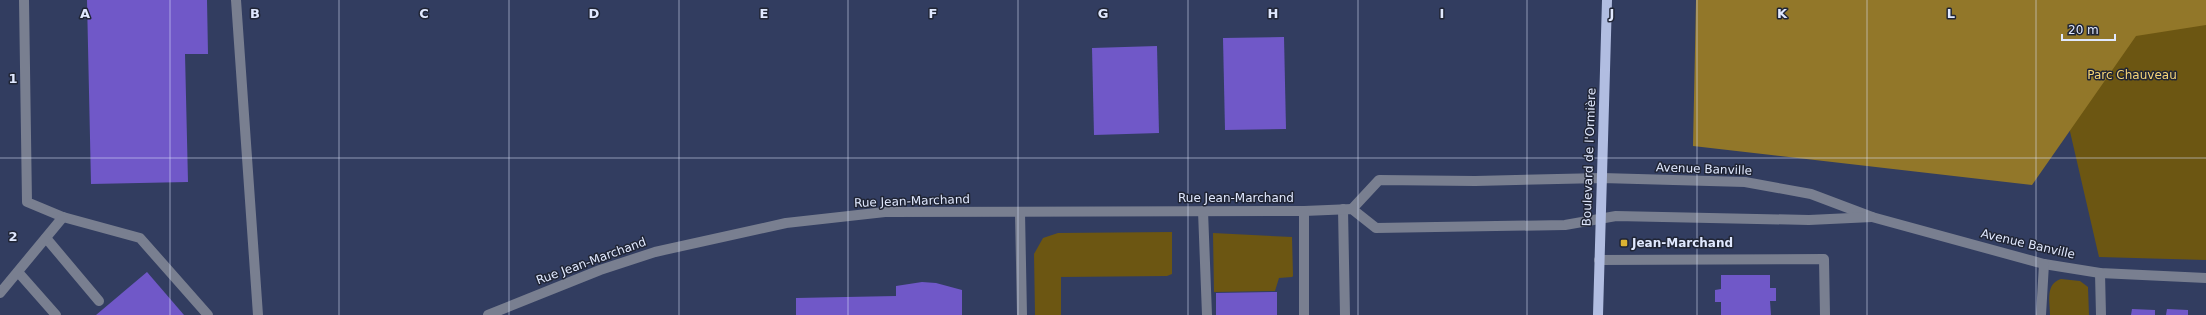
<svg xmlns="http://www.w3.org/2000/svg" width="2206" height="315" font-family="'DejaVu Sans',sans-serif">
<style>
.green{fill:#6c5612}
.forest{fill:#927729}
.building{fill:#7058c8}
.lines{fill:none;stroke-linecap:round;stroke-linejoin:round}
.minor{stroke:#797f90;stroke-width:10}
.major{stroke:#b1bde1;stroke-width:10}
.grid{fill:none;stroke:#e0e8fe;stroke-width:1;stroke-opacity:0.55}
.poi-dot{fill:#dbb233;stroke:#202535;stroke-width:1.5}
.labels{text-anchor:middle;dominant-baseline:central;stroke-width:3;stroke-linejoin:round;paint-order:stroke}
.park-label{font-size:12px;fill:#f7d578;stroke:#202535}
.street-label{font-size:12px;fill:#e0e8fe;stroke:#202535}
.poi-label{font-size:12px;font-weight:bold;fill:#e0e8fe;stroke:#202535;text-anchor:start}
.grid-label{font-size:13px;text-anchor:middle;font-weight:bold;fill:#e0e8fe;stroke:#202535;stroke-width:3;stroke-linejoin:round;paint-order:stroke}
</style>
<rect width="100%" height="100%" fill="#323d60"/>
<!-- green -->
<g class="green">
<polygon points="2206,0 2206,260 2099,257 2050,45"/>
<polygon points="1172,232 1172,274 1167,276 1061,277 1061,315 1035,315 1034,254 1043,238 1058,233"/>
<polygon points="1213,233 1292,237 1293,276 1292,277 1279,278 1275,291 1214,292"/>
<path d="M2061,279L2080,281L2088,287L2089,315H2050C2050,301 2045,284 2061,279Z"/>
</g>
<!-- forest -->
<polygon class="forest" points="1696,0 2206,0 2206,25 2136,36 2032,185 1693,146"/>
<!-- building -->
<g class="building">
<polygon points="87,0 207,0 208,54 185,54 188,182 91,184"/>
<polygon points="1284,37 1286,129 1225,130 1223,38"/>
<polygon points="1157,46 1159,133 1094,135 1092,48"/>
<polygon points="147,272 184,315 96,315"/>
<polygon points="1721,275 1770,275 1770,288 1776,288 1776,301 1770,301 1771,315 1721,315 1721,302 1715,302 1715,290 1721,289"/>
<polygon points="922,282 936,283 962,290 962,315 796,315 796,298 896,296 896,286"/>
<polygon points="1277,292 1277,315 1216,315 1216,293"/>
<polygon points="2132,309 2155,310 2155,315 2131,315"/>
<polygon points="2167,309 2188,310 2188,315 2166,315"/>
</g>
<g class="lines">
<!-- minor -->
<g class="minor">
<polyline points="24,0 27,202 63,217 140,238 208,315"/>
<polyline points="236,0 258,315"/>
<polyline points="1343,209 1345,315"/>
<polyline points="1352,209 1379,180 1475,181 1602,178 1745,182 1811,194 1872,217 2044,264 2100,273 2206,278"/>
<polyline points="1203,211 1207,315"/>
<polyline points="1020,212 1022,315"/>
<polyline points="46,238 99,301"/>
<polyline points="1599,260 1824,259 1825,315"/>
<polyline points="18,272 56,315"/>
<polyline points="2100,273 2101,315"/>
<polyline points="0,293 63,217"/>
<polyline points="488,315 600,270 655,252 786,223 885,212 1304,211 1352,209 1376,228 1565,225 1616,216 1809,220 1872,217"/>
<polyline points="1304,315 1304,211"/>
<polyline points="2041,315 2044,264"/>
</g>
<!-- major -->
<polyline class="major" points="1598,315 1607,0"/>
</g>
<!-- grid -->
<path class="grid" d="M170,0V315M339,0V315M509,0V315M679,0V315M848,0V315M1018,0V315M1188,0V315M1358,0V315M1527,0V315M1697,0V315M1867,0V315M2036,0V315M0,158H2206"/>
<!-- markers -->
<rect class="poi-dot" x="1620" y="239" width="8" height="8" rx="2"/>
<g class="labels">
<!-- park labels -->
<g class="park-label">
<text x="2132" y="75">Parc Chauveau</text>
</g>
<!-- street labels -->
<g class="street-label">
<text transform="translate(1589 157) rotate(-88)">Boulevard de l'Ormière</text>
<text transform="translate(1704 169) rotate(2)">Avenue Banville</text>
<text x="1236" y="198">Rue Jean-Marchand</text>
<text transform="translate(912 201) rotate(-2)">Rue Jean-Marchand</text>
<text transform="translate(2028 244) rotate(13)">Avenue Banville</text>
<text transform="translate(591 261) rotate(-20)">Rue Jean-Marchand</text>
</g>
<!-- poi labels -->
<g class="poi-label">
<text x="1632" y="243">Jean-Marchand</text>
</g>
</g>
<g class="grid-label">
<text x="85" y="18">A</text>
<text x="255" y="18">B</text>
<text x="424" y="18">C</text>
<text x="594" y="18">D</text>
<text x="764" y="18">E</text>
<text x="933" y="18">F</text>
<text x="1103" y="18">G</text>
<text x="1273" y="18">H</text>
<text x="1442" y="18">I</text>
<text x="1612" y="18">J</text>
<text x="1782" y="18">K</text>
<text x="1951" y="18">L</text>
<text x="13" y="83">1</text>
<text x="13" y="241">2</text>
</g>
<!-- scale -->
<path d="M2062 34v6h53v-6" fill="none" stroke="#e0e8fe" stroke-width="2"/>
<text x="2068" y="34" font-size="12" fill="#e0e8fe" stroke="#202535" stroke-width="3" paint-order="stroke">20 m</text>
</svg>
